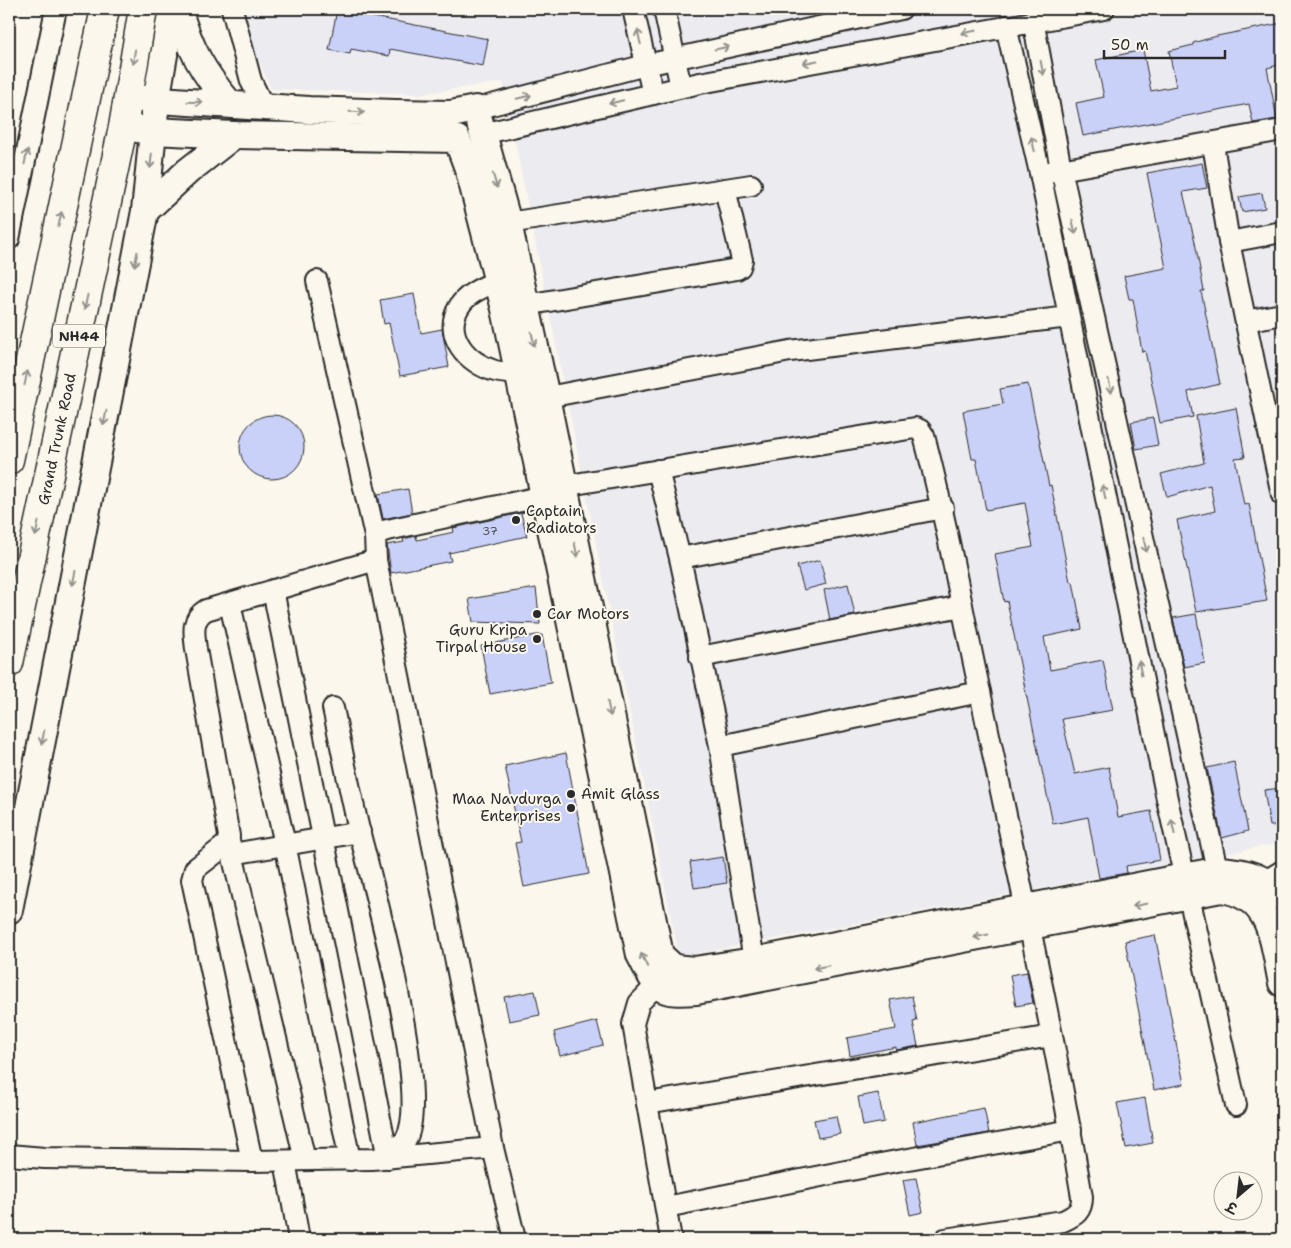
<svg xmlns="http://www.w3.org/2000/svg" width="1291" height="1248" font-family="'Shantell Sans','Playpen Sans Deva',sans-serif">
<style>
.built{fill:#ececf0}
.building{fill:#cad1f9;stroke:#2b2b2b}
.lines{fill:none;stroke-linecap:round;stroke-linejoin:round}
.minor-casing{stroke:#2b2b2b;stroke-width:24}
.major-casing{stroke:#2b2b2b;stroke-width:30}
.highway-casing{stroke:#2b2b2b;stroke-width:31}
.minor{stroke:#fbf7ec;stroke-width:20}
.major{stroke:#fbf7ec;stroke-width:26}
.highway{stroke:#fbf7ec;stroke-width:28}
.oneway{stroke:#93918c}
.poi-dot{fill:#2b2b2b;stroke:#fbf7ec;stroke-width:2}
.labels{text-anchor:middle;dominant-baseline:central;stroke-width:4;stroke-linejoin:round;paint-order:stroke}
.number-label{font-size:12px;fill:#53545e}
.shield{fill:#fbf7ec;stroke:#696865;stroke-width:1}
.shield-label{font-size:14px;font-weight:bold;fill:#2b2b2b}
.street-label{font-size:15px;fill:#2b2b2b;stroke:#fbf7ec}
.poi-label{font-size:15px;fill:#2b2b2b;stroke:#fbf7ec;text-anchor:start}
</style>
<rect width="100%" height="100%" fill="#fbf7ec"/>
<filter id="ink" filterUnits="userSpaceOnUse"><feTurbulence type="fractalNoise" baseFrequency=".02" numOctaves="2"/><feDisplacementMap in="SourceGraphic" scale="10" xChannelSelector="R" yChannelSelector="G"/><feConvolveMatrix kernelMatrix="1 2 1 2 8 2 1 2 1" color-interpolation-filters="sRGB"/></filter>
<g filter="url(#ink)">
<!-- built -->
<polygon class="built" points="236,9 1282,9 1282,847 1281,843 679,957 503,82 420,94 271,89"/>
<!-- building -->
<g class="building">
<polygon points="337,10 488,39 483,66 390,49 389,56 351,49 350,54 329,50"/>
<polygon points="1282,23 1282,64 1267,68 1277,119 1253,123 1249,104 1083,136 1076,103 1104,97 1096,60 1143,50 1151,91 1176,86 1169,51 1193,45 1193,43 1217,36"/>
<polygon points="1202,163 1207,188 1183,192 1195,242 1204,291 1201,291 1220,384 1188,392 1193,417 1160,423 1145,351 1142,352 1133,299 1129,299 1124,276 1166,268 1147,173"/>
<polygon points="1262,193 1265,208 1242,212 1239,197"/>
<polygon points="414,294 421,333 442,329 449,367 400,376 389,323 384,324 380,300"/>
<polygon points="1028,384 1049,486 1051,485 1070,582 1073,582 1082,629 1044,637 1050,670 1103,660 1113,710 1062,719 1075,774 1109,767 1118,817 1151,811 1160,860 1126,866 1127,873 1099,878 1088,817 1053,824 1007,601 1004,602 995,554 1033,547 1025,503 986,510 976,459 972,459 963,411 1003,404 1000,389"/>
<polygon points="1236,408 1245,457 1235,458 1244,505 1249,504 1267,601 1196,612 1177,520 1215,511 1210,485 1167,497 1161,474 1204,463 1196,416"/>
<circle cx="272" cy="447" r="32"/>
<polygon points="1153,418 1158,445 1136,449 1131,422"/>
<polygon points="408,489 412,513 383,519 378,494"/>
<polygon points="521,513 527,536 449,553 451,561 391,573 387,545 404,542 403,539 416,536 417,540 454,532 453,528"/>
<polygon points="820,560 826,584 804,590 797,566"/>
<polygon points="848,584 855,615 830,620 824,590"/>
<polygon points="536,588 540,624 473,622 469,599"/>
<polygon points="1196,614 1205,663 1184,667 1173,618"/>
<polygon points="536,635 542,635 551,683 490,694 481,646"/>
<polygon points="566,753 589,874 524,887 515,843 521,842 505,766"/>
<polygon points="1234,762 1248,831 1222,838 1207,768"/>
<polygon points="1282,788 1282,825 1270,826 1264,790"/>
<polygon points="723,857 727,883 694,888 690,862"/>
<polygon points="1155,935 1184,1084 1154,1090 1125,941"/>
<polygon points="1027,972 1033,1003 1016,1006 1010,975"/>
<polygon points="535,991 540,1015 509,1021 504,997"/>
<polygon points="912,996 917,1021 913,1022 918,1046 896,1050 896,1047 850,1056 847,1038 896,1029 890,1000"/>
<polygon points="597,1021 603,1045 560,1056 554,1032"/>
<polygon points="878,1093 884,1122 863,1126 858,1097"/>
<polygon points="1145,1098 1153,1143 1126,1148 1117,1103"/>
<polygon points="984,1108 989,1133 917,1145 913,1122"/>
<polygon points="836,1116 840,1134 818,1138 814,1120"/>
<polygon points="916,1178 923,1212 910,1215 903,1180"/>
</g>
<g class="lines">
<defs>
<g id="minor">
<polyline points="232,9 251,81 263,106"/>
<polyline points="633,9 653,94"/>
<polyline points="664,9 681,87"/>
<polyline points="1033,20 1061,169 1220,883"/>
<polyline points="1006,26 1040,173 1167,799 1236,1105"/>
<polyline points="476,109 646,65 901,9"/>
<polyline points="482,134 700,83 1104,9"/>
<polyline points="1213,144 1229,242 1282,495"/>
<polyline points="1049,172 1282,130"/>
<polyline points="508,223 751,185"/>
<polyline points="9,239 56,9"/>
<polyline points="1229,242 1282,232"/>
<polyline points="317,281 375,536"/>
<path d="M497,281C484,287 467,293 459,307C442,335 468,364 495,371C503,373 511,373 519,374"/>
<polyline points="514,307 737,269 740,267 742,260 725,189"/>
<polyline points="1246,321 1282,314"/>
<polyline points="532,400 790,351 1069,317"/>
<polyline points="658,470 680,558 720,746 754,961"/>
<polyline points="680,558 943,508"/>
<polyline points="273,590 388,1158"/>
<polyline points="230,604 285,844 350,1160"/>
<polyline points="700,657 962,606"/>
<path d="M333,708C342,750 350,792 360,834C374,889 431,1095 406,1139C402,1146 393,1148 387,1150"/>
<polyline points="720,746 980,692"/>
<polyline points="229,841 305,1160"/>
<polyline points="232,854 360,832"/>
<polyline points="1259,891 1266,881 1282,871"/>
<polyline points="667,974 639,1003 633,1024 671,1239"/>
<polyline points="647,1103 1052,1036"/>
<polyline points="9,1155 44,1158 252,1161 372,1159 493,1148"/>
<path d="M252,1161L192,880L195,869L227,844L229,836L196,649C194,633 191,619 206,610L376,560"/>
<polyline points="285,1161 299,1239"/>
<polyline points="666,1207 886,1163 1071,1130"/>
<path d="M515,1239L493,1148L376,560L375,536L383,531L544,496L563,486L915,428L920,430L924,436C947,520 961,606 980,692C1015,860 1053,1027 1082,1197C1082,1211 1076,1215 1063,1221L945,1239"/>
</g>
<g id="major">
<path d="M178,9C191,50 201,70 229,103"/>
<path d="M129,98L309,110L395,113L451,114L476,109L508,223L546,397L660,955L674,968L694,970L754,961L1220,870C1244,872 1268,876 1282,898"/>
<path d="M123,127L153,131L234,135L457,139L469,171L505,309L640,955C658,989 656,994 696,991L1221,889C1273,896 1273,942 1282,983"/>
<polyline points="145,211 188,171 234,135"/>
<polyline points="9,910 145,211 156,101 172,9"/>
</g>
<g id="highway">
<polyline points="9,460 105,9"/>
<polyline points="9,663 123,127 143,9"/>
</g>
</defs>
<!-- minor casing -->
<use href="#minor" class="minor-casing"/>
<!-- major casing -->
<use href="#major" class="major-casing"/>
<!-- highway casing -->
<use href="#highway" class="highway-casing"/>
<!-- minor -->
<use href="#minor" class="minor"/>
<!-- major -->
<use href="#major" class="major"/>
<!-- highway -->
<use href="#highway" class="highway"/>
</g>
<!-- one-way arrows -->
<defs><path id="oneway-shaft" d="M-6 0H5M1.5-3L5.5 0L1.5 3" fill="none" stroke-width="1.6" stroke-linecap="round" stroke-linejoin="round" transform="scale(1.25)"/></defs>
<g class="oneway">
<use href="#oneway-shaft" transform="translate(969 32) rotate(169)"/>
<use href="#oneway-shaft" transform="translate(639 37) rotate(-103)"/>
<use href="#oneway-shaft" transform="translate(722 48) rotate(-12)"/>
<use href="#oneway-shaft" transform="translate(134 57) rotate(98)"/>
<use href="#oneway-shaft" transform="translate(810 62) rotate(169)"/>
<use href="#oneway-shaft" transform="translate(1042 68) rotate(79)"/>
<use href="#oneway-shaft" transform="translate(524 97) rotate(-13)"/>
<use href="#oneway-shaft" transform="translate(195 102) rotate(2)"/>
<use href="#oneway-shaft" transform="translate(616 102) rotate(167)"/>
<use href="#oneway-shaft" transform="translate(357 112) rotate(2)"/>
<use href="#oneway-shaft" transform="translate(1033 144) rotate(-103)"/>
<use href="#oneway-shaft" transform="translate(26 157) rotate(-78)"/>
<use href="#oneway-shaft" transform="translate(151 161) rotate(96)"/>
<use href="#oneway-shaft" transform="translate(495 181) rotate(73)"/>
<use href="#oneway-shaft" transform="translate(60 219) rotate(-78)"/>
<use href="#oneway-shaft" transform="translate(1074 227) rotate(77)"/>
<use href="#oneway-shaft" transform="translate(136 259) rotate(101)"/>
<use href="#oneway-shaft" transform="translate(86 302) rotate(102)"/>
<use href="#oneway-shaft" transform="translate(533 339) rotate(77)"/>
<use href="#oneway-shaft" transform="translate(26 378) rotate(-78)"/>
<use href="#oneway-shaft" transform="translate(1110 386) rotate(77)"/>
<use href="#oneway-shaft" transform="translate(105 418) rotate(101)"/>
<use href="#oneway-shaft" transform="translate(1104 492) rotate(-102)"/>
<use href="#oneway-shaft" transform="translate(37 529) rotate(102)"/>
<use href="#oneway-shaft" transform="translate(1145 545) rotate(77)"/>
<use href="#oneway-shaft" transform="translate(576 550) rotate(78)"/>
<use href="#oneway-shaft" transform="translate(74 578) rotate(101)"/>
<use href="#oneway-shaft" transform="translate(1140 668) rotate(-102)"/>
<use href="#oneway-shaft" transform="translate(609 709) rotate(78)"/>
<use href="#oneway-shaft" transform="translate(43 737) rotate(101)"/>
<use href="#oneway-shaft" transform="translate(1173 827) rotate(-102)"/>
<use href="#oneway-shaft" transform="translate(1140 905) rotate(169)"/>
<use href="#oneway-shaft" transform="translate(981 936) rotate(169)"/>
<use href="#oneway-shaft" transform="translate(644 960) rotate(-115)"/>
<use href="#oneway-shaft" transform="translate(821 967) rotate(169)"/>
</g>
</g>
<!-- markers -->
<g class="poi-dot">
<circle cx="516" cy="520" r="5"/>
<circle cx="537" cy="614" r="5"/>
<circle cx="537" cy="639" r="5"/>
<circle cx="571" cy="794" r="5"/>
<circle cx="571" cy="808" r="5"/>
</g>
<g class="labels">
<!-- number labels -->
<g class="number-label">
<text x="490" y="531">37</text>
</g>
<!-- shield labels -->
<rect class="shield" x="53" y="324.5" width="52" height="23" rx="4"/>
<g class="shield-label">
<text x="79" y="336">NH44</text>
</g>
<!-- street labels -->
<g class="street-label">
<text transform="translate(57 439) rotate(-78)">Grand Trunk Road</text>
</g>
<!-- poi labels -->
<g class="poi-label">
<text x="526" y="511">Captain<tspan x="526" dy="17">Radiators</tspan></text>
<text x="547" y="614">Car Motors</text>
<text x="527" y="630" text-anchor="end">Guru Kripa<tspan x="527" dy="17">Tirpal House</tspan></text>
<text x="581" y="794">Amit Glass</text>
<text x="561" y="799" text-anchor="end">Maa Navdurga<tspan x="561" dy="17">Enterprises</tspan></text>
</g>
</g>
<!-- margin -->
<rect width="1291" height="1248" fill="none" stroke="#fbf7ec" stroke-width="30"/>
<rect x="15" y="15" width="1261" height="1218" fill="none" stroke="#2b2b2b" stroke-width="2" filter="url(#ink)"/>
<!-- north arrow -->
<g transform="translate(1238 1196) rotate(208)"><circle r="24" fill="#fbf7ec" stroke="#a8a59f"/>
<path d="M0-4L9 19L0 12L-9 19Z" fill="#2b2b2b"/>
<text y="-8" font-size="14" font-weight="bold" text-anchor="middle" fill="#2b2b2b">उ</text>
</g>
<!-- scale -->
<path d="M1104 50v8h121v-8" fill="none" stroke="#2b2b2b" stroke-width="2.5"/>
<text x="1111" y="50" font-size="15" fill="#2b2b2b" stroke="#fbf7ec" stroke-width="4" paint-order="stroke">50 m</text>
</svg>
